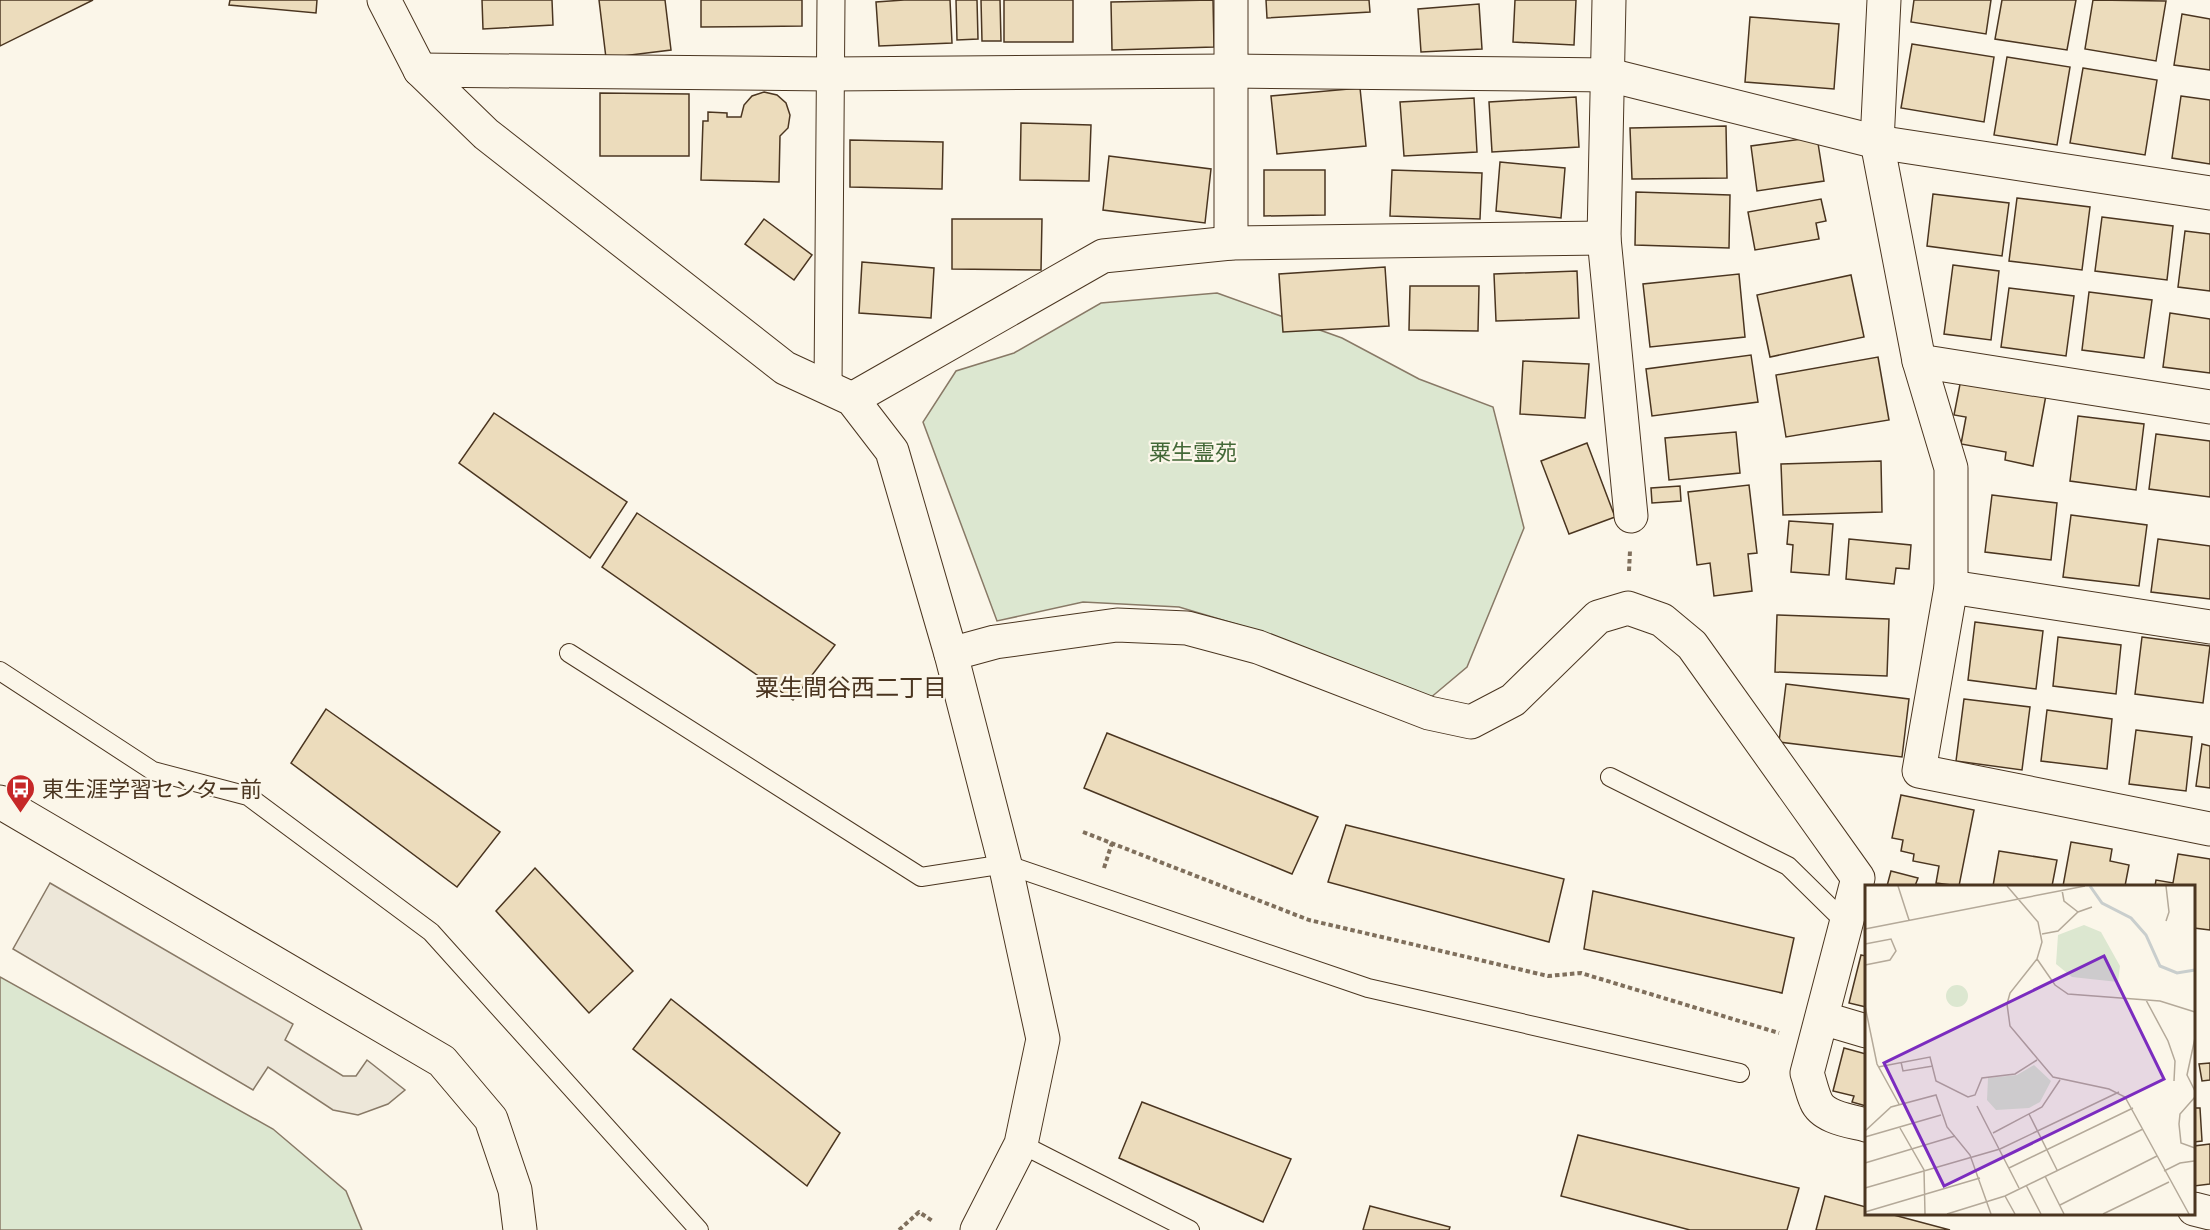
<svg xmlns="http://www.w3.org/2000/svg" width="2210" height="1230" font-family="Commissioner,'Noto Sans JP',sans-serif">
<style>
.green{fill:#dce7d0;stroke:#887966;stroke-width:1.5}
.parking{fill:#ede7d9;stroke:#887966;stroke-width:1.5}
.building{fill:#ecdcbc;stroke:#4a3520;stroke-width:1.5}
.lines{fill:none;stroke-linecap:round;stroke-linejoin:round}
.service-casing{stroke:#4a3520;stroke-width:20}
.pedestrian-casing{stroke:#4a3520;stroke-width:29}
.minor-casing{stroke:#4a3520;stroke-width:35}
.tertiary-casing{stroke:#4a3520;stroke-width:35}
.path{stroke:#7f6f5c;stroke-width:4;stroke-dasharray:4.5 3;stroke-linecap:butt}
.service{stroke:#fbf6e9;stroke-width:18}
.pedestrian{stroke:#fbf6e9;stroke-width:27}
.minor{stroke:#fbf6e9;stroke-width:33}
.tertiary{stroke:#fbf6e9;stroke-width:33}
.labels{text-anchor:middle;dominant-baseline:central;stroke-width:4.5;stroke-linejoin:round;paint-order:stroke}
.park-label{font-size:22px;fill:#436837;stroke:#fbf6e9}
.poi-label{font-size:22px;fill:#4a3520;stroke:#fbf6e9;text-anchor:start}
.neighbourhood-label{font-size:24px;fill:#4a3520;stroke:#fbf6e9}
.inset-river{fill:none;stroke:#c9cecd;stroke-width:3}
.inset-road{fill:none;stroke:#b4a999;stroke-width:1.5}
.view{fill:#7b2cbf;fill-opacity:0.15;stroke:#7b2cbf;stroke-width:3}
.inset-edge{fill:none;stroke:#4a3520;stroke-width:3}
</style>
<rect width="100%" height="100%" fill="#fbf6e9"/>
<!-- green -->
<g class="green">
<polygon points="1217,293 1342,338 1419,379 1493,407 1524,528 1467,667 1429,699 1256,630 1179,607 1083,602 997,621 923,422 956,371 1014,353 1101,303"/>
<polygon points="0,977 273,1129 346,1191 362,1230 0,1230"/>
</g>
<!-- parking -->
<polygon class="parking" points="50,883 293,1024 285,1040 343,1076 356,1076 367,1060 405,1090 388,1104 358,1115 333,1110 268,1067 253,1090 13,949"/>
<!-- building -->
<g class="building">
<polygon points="0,0 93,0 0,46"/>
<polygon points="230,0 317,0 316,13 229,5"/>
<polygon points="482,0 552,0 553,25 483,29"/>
<polygon points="599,0 665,0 671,50 606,58"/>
<polygon points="701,0 802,0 802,26 701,27"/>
<polygon points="904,0 950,0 952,43 879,46 876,2"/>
<polygon points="956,0 977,0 978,39 957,40"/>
<polygon points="981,0 1000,0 1001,41 982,41"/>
<rect x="1004" y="0" width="69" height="42"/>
<polygon points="1213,0 1214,47 1112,50 1111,2"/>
<polygon points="1266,0 1369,0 1370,12 1267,18"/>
<polygon points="1515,0 1576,0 1574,45 1513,42"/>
<polygon points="1914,0 1991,0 1986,34 1911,22"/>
<polygon points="2002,0 2076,0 2067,50 1995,39"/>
<polygon points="2093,0 2166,1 2156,61 2085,49"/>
<polygon points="1479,4 1482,49 1421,52 1418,9"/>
<polygon points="2182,14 2210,19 2210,70 2174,65"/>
<polygon points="1750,17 1839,24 1834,89 1745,82"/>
<polygon points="1912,44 1994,57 1984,122 1901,108"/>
<polygon points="2007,57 2070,67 2057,145 1994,135"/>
<polygon points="2083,68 2157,80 2145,155 2070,143"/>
<polygon points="1360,88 1366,146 1277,154 1271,96"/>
<polygon points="764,92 777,95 786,103 790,115 788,128 780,136 779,182 701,180 703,121 708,121 708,112 727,113 727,117 741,117 744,105 752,96"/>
<polygon points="600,93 689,94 689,156 600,156"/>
<polygon points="2181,96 2210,100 2210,164 2172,158"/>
<polygon points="1576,97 1579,147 1492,152 1489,102"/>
<polygon points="1474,98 1477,152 1404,156 1400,102"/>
<polygon points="1021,123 1091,125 1089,181 1020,180"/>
<polygon points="1726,126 1727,178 1632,179 1630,128"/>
<polygon points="1817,137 1824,181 1757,191 1751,146"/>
<polygon points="850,140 943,142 942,189 850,187"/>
<polygon points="1109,156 1211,169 1205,223 1103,210"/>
<polygon points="1500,162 1565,168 1561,218 1496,211"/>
<polygon points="1264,170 1325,170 1325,215 1264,216"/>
<polygon points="1392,170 1482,173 1480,219 1390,216"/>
<polygon points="1636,192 1730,195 1729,248 1635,245"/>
<polygon points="1933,194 2009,203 2002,256 1927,246"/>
<polygon points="2017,198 2090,207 2082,270 2009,261"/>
<polygon points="1821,199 1826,221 1816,223 1819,239 1755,250 1748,212"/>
<polygon points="2102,217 2173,226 2167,280 2095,271"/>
<polygon points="764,219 812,255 794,280 745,244"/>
<polygon points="952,219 1042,219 1041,270 952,269"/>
<polygon points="2185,231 2210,234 2210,291 2178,287"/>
<polygon points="862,262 934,268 931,318 859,313"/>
<polygon points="1953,265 1999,271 1991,340 1944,334"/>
<polygon points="1385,267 1389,326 1283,332 1279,274"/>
<polygon points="1577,271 1579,318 1496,321 1494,274"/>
<polygon points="1739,274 1745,337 1650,347 1643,284"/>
<polygon points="1851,275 1864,337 1770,357 1757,295"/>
<polygon points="1410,286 1479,286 1478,331 1409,330"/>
<polygon points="2009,288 2074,296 2066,356 2001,347"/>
<polygon points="2089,292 2152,300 2144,358 2082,350"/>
<polygon points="2170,313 2210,319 2210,373 2163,367"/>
<polygon points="1751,355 1758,402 1652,416 1646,369"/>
<polygon points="1878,357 1889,420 1786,437 1776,375"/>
<polygon points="1523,361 1589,364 1585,418 1520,414"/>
<polygon points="1961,379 2046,395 2033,466 2005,460 2006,452 1961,444 1966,417 1954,415"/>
<polygon points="494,413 627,502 590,558 459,463"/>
<polygon points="2078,416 2144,424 2136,490 2070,481"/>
<polygon points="1736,432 1740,473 1669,480 1665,438"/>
<polygon points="2156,434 2210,441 2210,497 2149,489"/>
<polygon points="1587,443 1615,517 1569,534 1541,461"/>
<polygon points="1881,461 1882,512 1783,515 1781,464"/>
<polygon points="1749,485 1757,553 1748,554 1752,591 1714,596 1710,563 1697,565 1688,492"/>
<polygon points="1680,486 1681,501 1652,503 1651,488"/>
<polygon points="1992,495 2057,503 2051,560 1985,552"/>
<polygon points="637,513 835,645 793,700 602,567"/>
<polygon points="2071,515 2147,525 2139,586 2063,577"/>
<polygon points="1789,521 1833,524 1829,575 1791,572 1793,545 1787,544"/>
<polygon points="1849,539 1911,545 1909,569 1896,568 1894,584 1846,579"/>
<polygon points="2158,539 2210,546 2210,599 2151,592"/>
<polygon points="1777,615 1889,619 1887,676 1775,672"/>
<polygon points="1975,622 2043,631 2036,689 1968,680"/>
<polygon points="2058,637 2121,645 2116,694 2053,686"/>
<polygon points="2142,637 2210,646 2203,703 2135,694"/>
<polygon points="1786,684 1909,699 1902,757 1779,742"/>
<polygon points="1964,699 2030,707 2022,770 1956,761"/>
<polygon points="326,709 500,832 457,887 291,763"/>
<polygon points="2047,710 2112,719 2107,769 2041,761"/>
<polygon points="2136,730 2192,737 2186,791 2129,784"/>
<polygon points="1107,733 1318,817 1292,874 1084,788"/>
<polygon points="2202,744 2210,746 2210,788 2196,786"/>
<polygon points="1901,795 1974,810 1959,886 1936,883 1939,866 1913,861 1914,854 1901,851 1903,840 1892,838"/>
<polygon points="1346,825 1564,879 1549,942 1328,882"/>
<polygon points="2071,842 2112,849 2110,861 2129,865 2125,886 2063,886"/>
<polygon points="1999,851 2057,860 2052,886 1993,886"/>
<polygon points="2178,854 2210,859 2210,930 2194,928 2194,886 2155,886 2156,880 2173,883"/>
<polygon points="535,868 633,971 589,1013 496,911"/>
<polygon points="1891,871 1918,878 1915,886 1919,886 1887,886"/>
<polygon points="1593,891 1794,938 1782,993 1584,949"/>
<polygon points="1861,955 1866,956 1866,1007 1849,1003"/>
<polygon points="671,999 840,1133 807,1186 633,1049"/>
<polygon points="1844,1048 1866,1054 1866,1106 1852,1102 1854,1096 1833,1091"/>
<polygon points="2210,1063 2210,1080 2202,1081 2199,1064"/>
<polygon points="1142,1102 1291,1159 1263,1222 1119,1158"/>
<polygon points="2194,1108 2200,1108 2202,1141 2194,1142"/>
<polygon points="1578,1135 1799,1188 1787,1230 1690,1230 1561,1196"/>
<polygon points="2210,1144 2210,1184 2194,1186 2194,1146"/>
<polygon points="1825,1196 1866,1207 1866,1214 1890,1214 1950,1230 1816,1230"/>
<polygon points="1370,1206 1450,1227 1449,1230 1363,1230"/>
</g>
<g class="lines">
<defs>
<g id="service">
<polyline points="569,653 921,877 1005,864 1368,988 1740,1073"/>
<polyline points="0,671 153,771 248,796 431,932 699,1230"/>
<polyline points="1610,777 1788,866 1846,923"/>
<polyline points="1021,1144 1190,1230"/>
</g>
<polyline id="pedestrian" points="828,387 831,0"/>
<g id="minor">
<polyline points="1231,0 1231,243"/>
<polyline points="1609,0 1604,238 1631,516"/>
<polyline points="1884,0 1877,142 1919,361 1951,468 1951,587 1919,771 2210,829"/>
<polyline points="420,70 830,74 1231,71 1609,75 1877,142 2210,193"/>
<polyline points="1919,361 2210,407"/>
<polyline points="852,399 1103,256 1231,243 1604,238"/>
<polyline points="1951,587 2210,627"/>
<path d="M951,654L995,642L1117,625L1187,628L1258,647L1429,713L1471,722L1513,700L1598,617L1628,608L1662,620L1692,645L1858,878L1807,1073C1810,1082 1812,1092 1816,1101C1823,1118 1851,1121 1866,1125"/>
<polyline points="1822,1018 1866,1031"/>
<polyline points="2194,1209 2210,1213"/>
</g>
<g id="tertiary">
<polyline points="384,0 420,70 486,134 785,368 852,399 892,451 951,654 1005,864 1043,1039 1021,1144 977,1230"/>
<polyline points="0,802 442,1061 491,1119 515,1190 520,1230"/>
</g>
</defs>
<!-- service casing -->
<use href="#service" class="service-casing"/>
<!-- pedestrian casing -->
<use href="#pedestrian" class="pedestrian-casing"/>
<!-- minor casing -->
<use href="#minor" class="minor-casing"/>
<!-- tertiary casing -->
<use href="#tertiary" class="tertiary-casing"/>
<!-- path -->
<g class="path">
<polyline points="1629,571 1630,551"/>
<polyline points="1083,832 1309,920 1548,976 1581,973 1779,1033"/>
<polyline points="1104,868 1112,843"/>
<polyline points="899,1230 919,1212 934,1222"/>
</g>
<!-- service -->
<use href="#service" class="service"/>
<!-- pedestrian -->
<use href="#pedestrian" class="pedestrian"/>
<!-- minor -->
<use href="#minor" class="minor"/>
<!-- tertiary -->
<use href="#tertiary" class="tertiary"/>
</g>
<!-- icons -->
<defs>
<symbol id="bus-pin" viewBox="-11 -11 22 30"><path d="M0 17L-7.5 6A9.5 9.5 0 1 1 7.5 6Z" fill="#c62828" stroke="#fbf6e9"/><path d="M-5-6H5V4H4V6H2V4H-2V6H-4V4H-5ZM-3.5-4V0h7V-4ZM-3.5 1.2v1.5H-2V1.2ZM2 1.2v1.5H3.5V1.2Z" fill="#fff"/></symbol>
</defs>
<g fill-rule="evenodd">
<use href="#bus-pin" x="4" y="772" width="33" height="45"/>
</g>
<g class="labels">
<!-- park labels -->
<g class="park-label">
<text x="1193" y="451">粟生霊苑</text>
</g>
<!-- poi labels -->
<g class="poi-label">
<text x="42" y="788">東生涯学習センター前</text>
</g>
<!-- neighbourhood labels -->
<g class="neighbourhood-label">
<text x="851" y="686">粟生間谷西二丁目</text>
</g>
</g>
<!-- overview -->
<g transform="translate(1865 885)">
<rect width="330" height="330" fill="#fbf6e9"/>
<path d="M219,40L236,47L255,81L253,97L207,92L191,79L193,50ZM81 111a11 11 0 1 1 22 0a11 11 0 1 1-22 0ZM169,180L186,196L175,217L164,223L131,225L122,215L123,193L152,190Z" fill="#dce7d0"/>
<path class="inset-river" d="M225,1L237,18L266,33L281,50L295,81L312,88L330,85"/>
<path class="inset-road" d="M33,1L44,35M142,1L173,37L177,57L172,74L145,108L142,119L145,141L188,192L244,204L260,212L324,329M197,5L199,16L213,27M301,36L304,27L301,1M0,44L220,1M177,49L193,46L213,27L227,22M0,59L26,54L31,66L25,75L0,80M172,74L190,100L203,109L295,116L330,127M281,115L303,156L310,176L309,196M0,121L12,179L34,219M330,153L322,190L330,206M36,177L38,186L68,181M13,182L65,172L71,196L103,212L110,210L117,193L150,189L172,175M330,212L315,229L314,239L316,258L330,263M112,221L154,303M164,229L192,285M35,243L59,285L60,329M0,246L26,222L71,210L82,242L105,270L126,329M128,248L177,222L195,195M0,252L76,230M0,278L90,251M144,283L268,223M299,286L315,278L329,276M180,291L199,329M161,300L176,329M0,303L135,264L254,207M140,311L150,329M195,320L292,271M0,327L115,293M82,329L140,311L278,244M238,329L304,297"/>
<path class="view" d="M239,71L299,194L79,301L19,178Z"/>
<rect width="330" height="330" class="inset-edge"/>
</g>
</svg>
